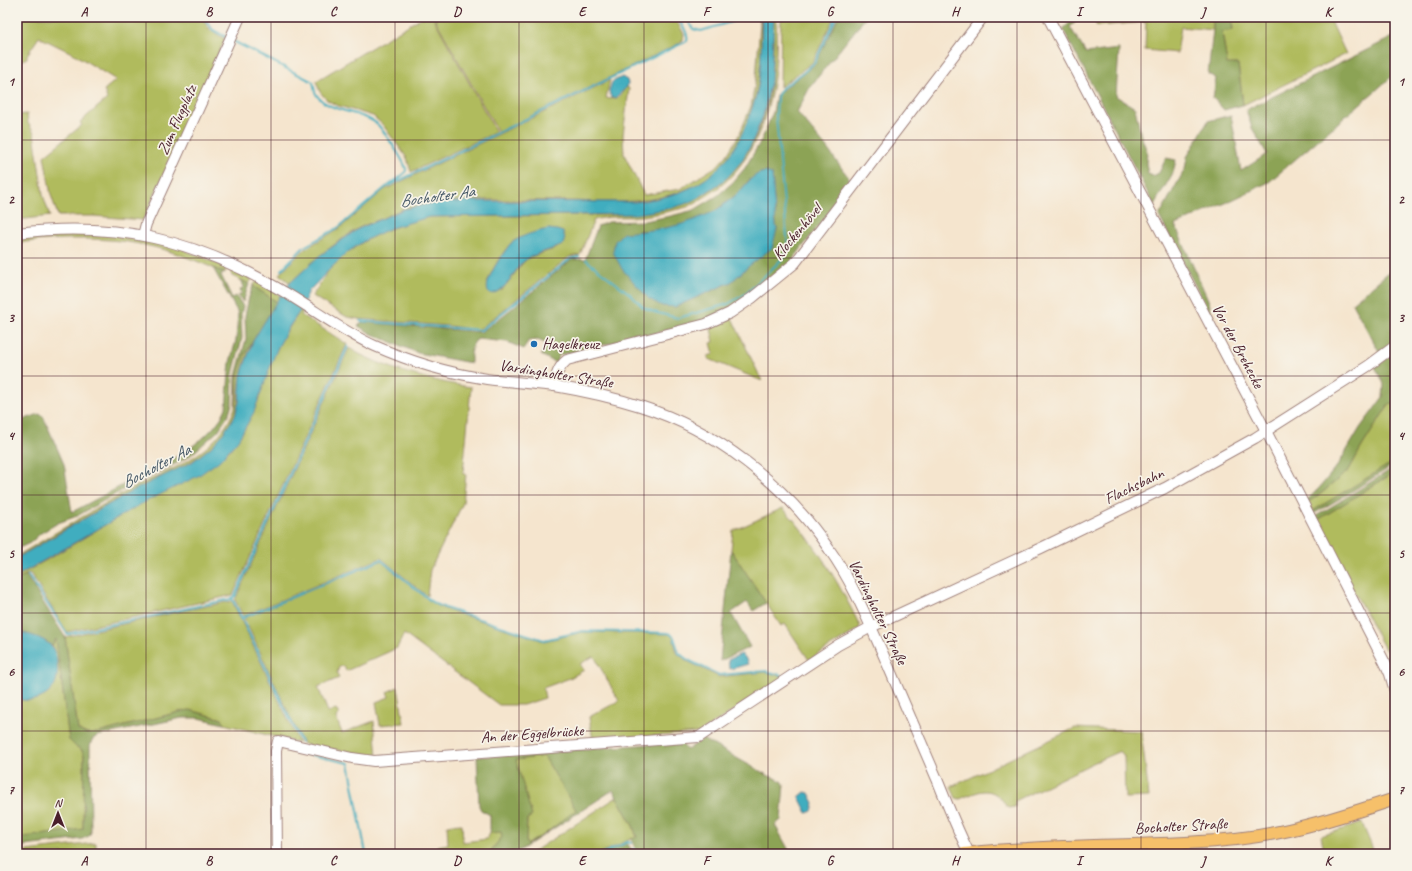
<svg xmlns="http://www.w3.org/2000/svg" width="1412" height="871" font-family="Caveat,sans-serif">
<style>
.green{fill:#b0bb5d;stroke:#7d6d44;fill-rule:evenodd}
.forest{fill:#8ca354;stroke:#6b6140;fill-rule:evenodd}
.water{fill:#40adbf;stroke:#456675}
.lines{fill:none;stroke-linecap:round;stroke-linejoin:round}
.stream{stroke:#40adbf;stroke-width:2}
.minor-casing{stroke:#a0827c;stroke-width:12}
.major-casing{stroke:#a0827c;stroke-width:14}
.minor{stroke:#fff;stroke-width:10}
.major{stroke:#f6c06b;stroke-width:12}
.grid{fill:none;stroke:#4a1f2b;stroke-width:1;stroke-opacity:0.55}
.poi-dot{fill:#1f6fb2;stroke:#f7f3e8;stroke-width:1.5}
.labels{text-anchor:middle;dominant-baseline:central;stroke-width:3.5;stroke-linejoin:round;paint-order:stroke}
.street-label{font-size:16px;fill:#4a1f2b;stroke:#f7f3e8}
.poi-label{font-size:16px;fill:#4a1f2b;stroke:#f7f3e8;text-anchor:start}
.water-label{font-size:17px;font-style:italic;fill:#465866;stroke:#f7f3e8}
.neatline{fill:none;stroke:#4a1f2b;stroke-width:1.5}
.grid-label{font-size:13px;text-anchor:middle;font-weight:bold;fill:#4a1f2b}
</style>
<rect width="100%" height="100%" fill="#f7f3e8"/>
<filter id="ink" filterUnits="userSpaceOnUse"><feTurbulence type="fractalNoise" baseFrequency=".025" numOctaves="2"/><feDisplacementMap in="SourceGraphic" scale="8" xChannelSelector="R" yChannelSelector="G"/><feConvolveMatrix kernelMatrix="1 2 1 2 8 2 1 2 1" color-interpolation-filters="sRGB"/></filter>
<filter id="wash" filterUnits="userSpaceOnUse"><feTurbulence type="fractalNoise" baseFrequency=".012" numOctaves="4" result="noise"/><feDisplacementMap in="SourceGraphic" scale="16" xChannelSelector="R" yChannelSelector="G"/><feGaussianBlur stdDeviation="0.9" result="paint"/><feColorMatrix in="noise" values="0 0 0 0 0 0 0 0 0 0 0 0 0 0 0 0 0 1.4 0 .05"/><feComposite in="paint" operator="in"/></filter>
<g filter="url(#wash)">
<rect width="100%" height="100%" fill="#f5e5ce"/>
<!-- green -->
<g class="green">
<polygon points="17,17 201,17 210,30 225,39 143,220 93,216 58,216 51,195 44,156 82,125 80,122 107,99 104,90 116,80 74,54 39,37 27,55 27,58 17,63"/>
<polygon points="422,17 433,17 496,132 411,172 407,158 383,125 373,116 336,105 327,100 320,92 316,81"/>
<polygon points="434,17 674,17 684,34 683,38 680,43 498,132"/>
<path d="M760,17L761,24C761,45 762,68 757,89C750,120 738,154 712,175C706,180 698,184 691,187C653,205 613,202 572,201C517,201 460,196 406,208C398,210 390,215 383,218C375,222 365,224 357,229C333,244 311,263 290,283L279,274L305,249L340,228L384,190L610,80L606,98C618,101 620,96 627,86L629,89L623,135L624,154L644,195L680,189L717,166L727,155L740,133L751,106L756,78L760,23L759,18Z"/>
<path d="M774,17H777C776,39 777,62 773,84C765,129 745,175 703,198C698,201 692,205 687,207C675,210 654,215 642,216C626,218 610,215 594,220L580,255L569,257L481,328L477,330L450,326L358,319L347,317L312,296C318,288 323,278 329,270C332,266 337,263 340,259C366,236 396,225 429,217C479,216 530,216 581,215C611,215 641,215 671,208C730,194 765,138 771,81C773,60 773,38 774,17ZM515,240L557,248L528,258L522,264L502,290L487,283C492,270 504,248 515,240Z"/>
<polygon points="781,17 834,17 813,62 780,87"/>
<polygon points="1092,17 1213,17 1213,30 1181,27 1177,53 1145,50 1146,22 1097,26"/>
<polygon points="1231,17 1329,17 1346,54 1243,105 1238,64 1227,65 1222,31 1233,29"/>
<polygon points="27,114 28,123 34,133 43,195 50,216 17,220 17,115"/>
<path d="M109,234L180,248L226,267L225,273C206,265 186,256 165,250C118,236 65,237 17,243V236H23Z"/>
<polygon points="234,270 252,279 249,284 232,276 231,273"/>
<polygon points="257,281 276,292 280,296 277,302 253,286"/>
<path d="M300,311H304L301,315L347,344L233,595L67,632L30,573L17,579V576C60,554 100,527 142,503C178,482 214,475 239,438C255,415 261,389 271,363C278,345 289,327 300,311Z"/>
<polygon points="731,316 762,381 709,359 708,356 714,354 711,343 714,342 710,325"/>
<path d="M253,341C249,352 243,364 241,376C237,396 242,405 229,425C208,460 167,473 133,491C93,512 55,535 17,558V556C53,534 90,512 127,491C162,472 202,461 225,427C230,420 235,410 236,402C238,393 237,383 238,374C240,362 246,352 253,341Z"/>
<path d="M349,348C381,368 434,382 471,387L463,474H466L463,503L430,570L427,596L381,558L243,616L235,600Z"/>
<polygon points="1395,402 1395,461 1311,512 1307,503 1323,492 1349,470 1361,448 1389,404"/>
<polygon points="1395,472 1395,636 1386,651 1316,521"/>
<path d="M783,508C816,543 839,583 860,626L859,629L809,660L785,624L781,626L731,550L733,531Z"/>
<polygon points="381,561 431,602 444,609 544,641 583,632 669,634 673,637 677,653 687,661 719,677 766,672 784,677 699,733 593,740 589,717 619,701 594,656 580,664 584,670 570,678 543,688 545,698 523,705 499,705 404,634 397,648 346,671 344,666 339,667 337,673 339,678 318,687 328,712 336,709 339,715 336,717 342,733 374,721 377,757 303,744 244,618"/>
<polygon points="232,601 299,743 224,724 222,719 190,710 183,711 98,733 87,734 78,730 65,637 173,613"/>
<path d="M56,638L69,740L75,746L81,749L84,755L83,830L17,838V699C24,700 28,700 35,699C61,694 61,665 52,646Z"/>
<polygon points="398,687 404,723 380,725 376,702 389,697 387,692"/>
<path d="M1075,728L1141,731L1149,797L1125,798L1124,756L1120,751L1095,762L1015,801V807L1008,808C993,785 983,789 960,799L956,798L951,787Z"/>
<polygon points="544,756 577,810 542,836 535,839 527,845 526,842 527,819 515,760"/>
<polygon points="617,797 633,826 637,838 631,839 599,854 530,854"/>
<polygon points="1362,823 1375,854 1325,854 1321,836"/>
<polygon points="462,824 463,842 487,839 490,833 501,831 502,837 488,854 438,854 437,846 448,844 447,825"/>
<polygon points="96,843 96,854 17,854 17,852"/>
</g>
<!-- forest -->
<g class="forest">
<path d="M838,17H866L810,87L797,112L826,147L852,182L791,262L747,298L704,322L559,355L556,363L541,355L547,344L538,340L528,341L524,349L507,342L478,339C470,343 471,355 471,363L418,353L372,334L358,326L362,322L481,332L505,314L571,260L581,259L585,260L598,226L608,222L644,221L671,216L694,210L717,196L732,183L745,168L762,139L773,112L776,95L815,64ZM772,174L776,225L777,229L749,266L731,282L675,307L638,231H653L675,227L689,223L714,212L739,193L749,180Z"/>
<polygon points="1076,17 1081,17 1070,27 1086,53 1119,49 1116,96 1135,108 1141,136 1147,151 1146,163 1148,174 1153,176 1159,173 1166,158 1176,160 1173,173 1154,205 1063,29"/>
<polygon points="1213,17 1231,17 1233,30 1222,32 1227,64 1238,64 1243,105 1224,110 1213,98 1216,78 1208,74 1213,30"/>
<polygon points="1395,36 1395,74 1269,182 1228,202 1175,225 1209,302 1213,320 1159,216 1185,169 1187,157 1208,121 1231,115 1241,171 1267,154 1252,128 1246,110"/>
<polygon points="1395,267 1395,342 1380,353 1352,303"/>
<polygon points="213,268 225,273 221,275 232,298 236,296 243,306 241,314 242,338 233,374 232,404 229,414 218,431 191,455 179,462 126,488 77,516 58,523 41,533 30,543 17,549 17,422 39,414 43,416 64,464 72,512 185,452 204,437 214,427 221,418 226,408 230,362 236,340 238,313"/>
<polygon points="241,280 249,284 243,302 238,295 242,293 240,290 244,287"/>
<polygon points="253,286 277,302 245,354 238,375 235,406 236,375 246,339 245,316 249,297"/>
<polygon points="1395,352 1395,402 1389,404 1361,448 1349,470 1323,492 1307,503 1306,501 1320,487 1338,465 1360,428 1383,397 1384,384 1375,367"/>
<polygon points="1395,461 1395,464 1346,495 1313,514 1311,512"/>
<polygon points="1395,467 1395,472 1316,521 1314,517 1318,515"/>
<polygon points="731,550 766,603 753,611 747,602 731,613 750,647 720,661"/>
<path d="M26,575L65,637L78,730L87,734L98,733L183,711L190,710L222,719L224,724L199,718H182L97,736L92,740L90,746L91,832L89,836L82,839L17,847V838L83,829L84,755L81,749L75,746L69,740L56,639L52,646C41,638 30,634 17,632V579Z"/>
<path d="M703,739L767,775L782,781L784,784L781,820L775,825L791,854H674L654,850L653,854H638L631,839L637,837L633,826L613,790L521,850L506,854H488L502,837L501,832L490,833V815L481,810L479,806L477,757L680,742L687,750ZM544,756L576,810L542,836L535,839L528,845L526,842L527,819L532,816L516,760Z"/>
<polygon points="627,843 633,852 629,854 603,854"/>
</g>
<!-- water -->
<g class="water">
<path d="M762,17H774L771,81L763,116L751,145L741,162L727,178L716,186L698,198L685,204L672,208L637,214L429,217L391,228L364,241L348,252L330,269L309,291L300,311L289,327L278,347L272,362L254,412L245,428L238,440L219,461L198,476L143,503L17,576V558L132,491L192,462L211,447L221,436L235,416L239,402L241,375L253,341L280,296L290,283L319,256L358,229L404,209L429,204L469,201L635,202C692,196 728,174 748,119C752,109 756,98 758,87C762,65 761,39 762,17Z"/>
<polygon points="622,77 627,80 628,83 627,87 615,98 611,98 609,91 612,82"/>
<path d="M765,172L772,174L776,225L777,229L772,248L749,266L731,282L675,307L662,306L649,299L622,269L613,252L615,241L623,233C652,230 674,229 701,217C706,215 711,213 715,211C723,205 730,200 737,194C747,185 751,174 765,172Z"/>
<path d="M549,229L557,230L563,232L565,238L563,245C552,250 538,252 527,259C513,268 510,289 492,294L488,292C483,280 503,254 510,244C520,236 536,231 549,229Z"/>
<path d="M17,632C28,634 43,637 51,646C55,651 57,658 57,664C61,690 42,705 17,699Z"/>
<polygon points="741,654 745,657 748,664 731,669 729,668 728,660"/>
<polygon points="805,792 809,793 814,803 812,811 807,813 799,797"/>
</g>
<g class="lines">
<!-- stream -->
<g class="stream">
<polyline points="203,17 213,30 226,37"/>
<polyline points="686,17 693,29 701,31 747,17"/>
<path d="M233,41L313,82C314,86 314,91 316,94C326,112 361,111 376,123C381,127 406,163 406,170C406,175 394,181 390,184"/>
<polyline points="586,260 630,294 643,307 654,312 678,318 728,304 747,293 785,256 788,248 776,116 777,96 782,88 804,72 815,62 836,17"/>
<path d="M281,270L304,247L339,227L386,187L687,41C689,33 681,24 677,17"/>
<polyline points="360,321 481,330 570,259 579,257"/>
<polyline points="28,575 66,632 68,634 231,599 235,596 348,346"/>
<polyline points="232,598 301,742"/>
<polyline points="242,618 381,560 432,602 445,608 544,640 583,631 669,633 674,637 679,653 688,660 719,675 766,671 781,675"/>
<polyline points="306,754 349,763 366,854"/>
<polyline points="633,849 636,854"/>
<polyline points="602,854 627,842 631,843"/>
</g>
</g>
</g>
<g filter="url(#ink)">
<g class="lines">
<defs>
<g id="minor">
<polyline points="1048,17 1266,431 1386,665 1390,674 1395,691"/>
<path d="M17,233C116,221 193,239 279,289C311,307 341,331 375,346C411,362 448,373 487,379C510,382 533,383 555,386C584,391 612,397 640,406C716,430 784,483 829,549C852,581 867,618 883,654C901,696 919,737 937,779C947,804 957,829 969,853"/>
<polyline points="143,235 146,224 240,17"/>
<path d="M554,386C556,376 558,367 567,360L706,324L730,313L752,298L795,263L983,17"/>
<polyline points="277,854 276,751 278,741 352,758 374,761 699,737 838,645 871,627 1041,548 1165,488 1255,438 1368,366 1395,346"/>
</g>
<path id="major" d="M964,854C985,851 1006,850 1027,849C1097,844 1167,847 1236,839C1291,833 1343,816 1395,799"/>
</defs>
<!-- minor casing -->
<use href="#minor" class="minor-casing"/>
<!-- major casing -->
<use href="#major" class="major-casing"/>
<!-- minor -->
<use href="#minor" class="minor"/>
<!-- major -->
<use href="#major" class="major"/>
</g>
</g>
<!-- grid -->
<path class="grid" d="M146,17V854M271,17V854M395,17V854M519,17V854M644,17V854M768,17V854M893,17V854M1017,17V854M1141,17V854M1266,17V854M17,140H1395M17,258H1395M17,376H1395M17,495H1395M17,613H1395M17,731H1395"/>
<!-- markers -->
<circle class="poi-dot" cx="534" cy="344" r="4"/>
<g class="labels">
<!-- street labels -->
<g class="street-label">
<text transform="translate(177 120) rotate(-66)">Zum Flugplatz</text>
<text transform="translate(797 232) rotate(-50)">Klockenhövel</text>
<text transform="translate(1238 346) rotate(62)">Vor der Brehecke</text>
<text transform="translate(556 374) rotate(9)">Vardingholter Straße</text>
<text transform="translate(1134 486) rotate(-26)">Flachsbahn</text>
<text transform="translate(878 612) rotate(64)">Vardingholter Straße</text>
<text transform="translate(532 734) rotate(-4)">An der Eggelbrücke</text>
<text transform="translate(1181 826) rotate(-3)">Bocholter Straße</text>
</g>
<!-- poi labels -->
<g class="poi-label">
<text x="542" y="344">Hagelkreuz</text>
</g>
<!-- water labels -->
<g class="water-label">
<text transform="translate(437 196) rotate(-8)">Bocholter Aa</text>
<text transform="translate(156 466) rotate(-28)">Bocholter Aa</text>
</g>
</g>
<!-- margin -->
<rect width="1412" height="871" fill="none" stroke="#f7f3e8" stroke-width="44"/>
<!-- north arrow -->
<g transform="translate(58 813)" stroke="#f7f3e8" stroke-width="3" paint-order="stroke">
<path d="M0-3L7 15L0 10L-7 15Z" fill="#4a1f2b"/>
<text y="-6" font-size="11" font-weight="bold" text-anchor="middle" fill="#4a1f2b">N</text>
</g>
<rect x="22" y="22" width="1368" height="827" class="neatline"/>
<g class="grid-label">
<text x="84" y="16">A</text>
<text x="209" y="16">B</text>
<text x="333" y="16">C</text>
<text x="457" y="16">D</text>
<text x="582" y="16">E</text>
<text x="706" y="16">F</text>
<text x="830" y="16">G</text>
<text x="955" y="16">H</text>
<text x="1079" y="16">I</text>
<text x="1203" y="16">J</text>
<text x="1328" y="16">K</text>
<text x="11" y="86">1</text>
<text x="1401" y="86">1</text>
<text x="11" y="204">2</text>
<text x="1401" y="204">2</text>
<text x="11" y="322">3</text>
<text x="1401" y="322">3</text>
<text x="11" y="440">4</text>
<text x="1401" y="440">4</text>
<text x="11" y="558">5</text>
<text x="1401" y="558">5</text>
<text x="11" y="676">6</text>
<text x="1401" y="676">6</text>
<text x="11" y="794">7</text>
<text x="1401" y="794">7</text>
<text x="84" y="865">A</text>
<text x="209" y="865">B</text>
<text x="333" y="865">C</text>
<text x="457" y="865">D</text>
<text x="582" y="865">E</text>
<text x="706" y="865">F</text>
<text x="830" y="865">G</text>
<text x="955" y="865">H</text>
<text x="1079" y="865">I</text>
<text x="1203" y="865">J</text>
<text x="1328" y="865">K</text>
</g>
</svg>
